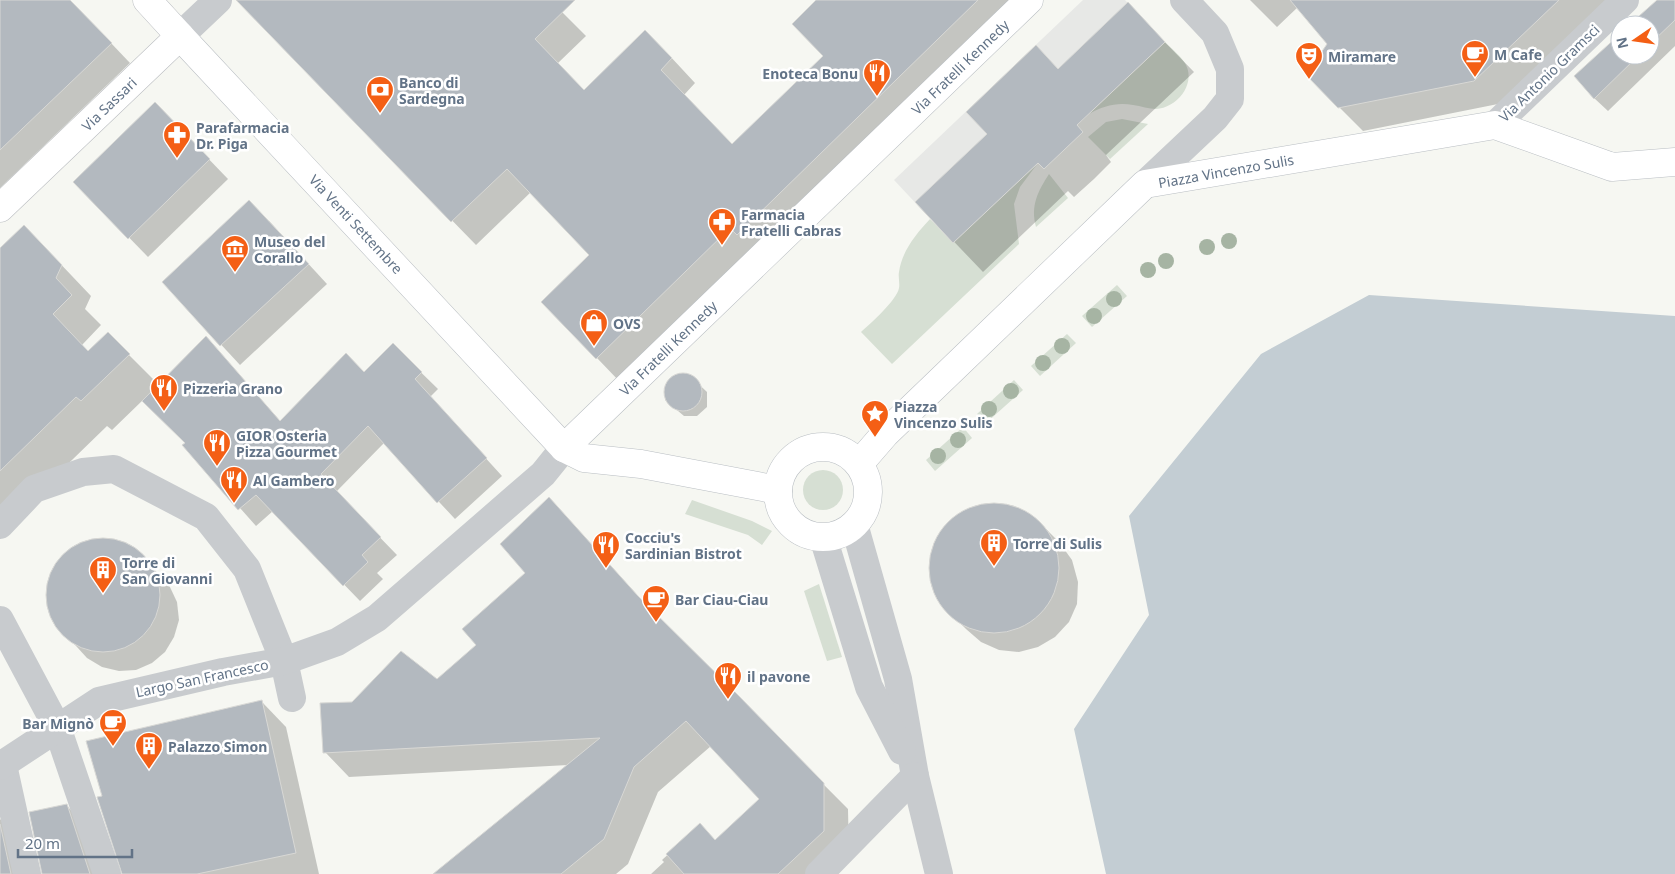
<svg xmlns="http://www.w3.org/2000/svg" width="1675" height="874" font-family="'Noto Sans',sans-serif">
<style>
.built{fill:#e7e8e6}
.green{fill:#d6dfd3}
.water{fill:#c3cdd3}
.shadow{fill:#0003}
.building{fill:#b3b9bf;stroke:#d8d8d5}
.lines{fill:none;stroke-linecap:round;stroke-linejoin:round}
.secondary-casing{stroke:#b9bec3;stroke-width:29}
.primary-casing{stroke:#babdc1;stroke-width:29}
.street{stroke:#c8cbce;stroke-width:28}
.secondary{stroke:#fff;stroke-width:28}
.primary{stroke:#fff;stroke-width:28}
.tree{fill:#a6b4a3}
.labels{text-anchor:middle;dominant-baseline:central;stroke-width:5;stroke-linejoin:round;paint-order:stroke}
.poi-label{font-size:14px;font-weight:bold;fill:#627387;stroke:#fff;text-anchor:start}
.street-label{font-size:14px;fill:#627387;stroke:#fff}
</style>
<rect width="100%" height="100%" fill="#f6f7f2"/>
<!-- built -->
<polygon class="built" points="1083,0 1125,0 1165,42 953,243 894,180"/>
<!-- green -->
<g class="green">
<path d="M1165,42C1172,49 1182,57 1186,65C1196,85 1176,108 1156,109C1149,109 1141,106 1133,105C1117,102 1103,106 1089,114Z"/>
<polygon points="1122,119 1148,124 1110,159 1088,137 1106,122"/>
<path d="M1038,163L1020,187L1014,204L1019,244L892,364L861,332C870,324 897,300 899,288C900,283 898,277 899,272C902,251 916,234 930,219L953,243Z"/>
<path d="M1049,174L1068,198L1036,227C1030,206 1038,191 1049,174Z"/>
<polygon points="1117,285 1127,296 1092,327 1082,316"/>
<polygon points="1067,334 1076,343 1040,376 1031,366"/>
<polygon points="1014,380 1023,390 986,423 977,414"/>
<polygon points="963,427 972,438 935,471 926,460"/>
<circle cx="823" cy="490" r="20"/>
<polygon points="692,500 752,521 772,531 762,545 748,535 685,514"/>
<polygon points="819,584 842,657 827,661 804,591"/>
</g>
<!-- water -->
<polygon class="water" points="1369,295 1675,316 1675,874 1106,874 1074,729 1149,615 1129,516 1261,354"/>
<!-- shadow -->
<g class="shadow">
<polygon points="0,0 70,0 130,63 0,188"/>
<polygon points="256,0 570,0 560,10 586,36 558,63 584,91 669,55 695,83 684,95 733,145 824,56 818,0 1026,0 620,382 597,358 591,255 531,192 476,245 246,9"/>
<polygon points="1250,0 1608,0 1498,104 1363,131 1339,107 1329,44 1298,7 1277,27"/>
<polygon points="1658,0 1675,0 1675,46 1608,111 1594,98 1620,35 1620,55 1650,55 1650,25 1631,25"/>
<polygon points="1157,34 1194,72 1106,155 1111,162 1094,179 1074,197 1068,191 983,272 916,202 1058,70"/>
<polygon points="174,123 228,179 148,257 75,182"/>
<polygon points="269,221 327,284 240,365 163,282"/>
<polygon points="0,250 53,256 91,296 85,309 101,325 82,345 89,352 108,334 159,385 206,338 281,422 364,374 393,345 438,389 430,397 502,476 455,519 384,443 336,492 397,555 377,573 383,579 360,601 273,511 256,526 184,445 187,443 143,400 112,430 107,426 0,530"/>
<polygon points="689,375 707,392 707,407 697,416 684,416 665,400 665,386 676,376"/>
<polygon points="549,498 658,618 848,809 849,856 829,874 651,874 664,862 662,860 700,825 716,841 761,799 711,746 658,792 628,864 616,874 435,874 568,765 349,777 325,752 353,703 437,681 478,645 527,573"/>
<polygon points="999,504 1020,510 1039,522 1059,542 1072,560 1078,582 1077,604 1069,622 1055,637 1038,647 1019,652 999,650 981,642 966,629 946,609 935,591 931,572 933,552 942,532 957,516 977,506"/>
<polygon points="100,539 119,542 136,550 169,585 177,602 179,620 174,637 165,652 152,663 136,670 119,671 102,667 87,658 56,624 49,608 47,589 53,570 65,555 81,544"/>
<polygon points="262,702 286,727 319,874 123,874"/>
<polygon points="66,805 91,830 106,874 43,874"/>
<polygon points="0,819 20,839 30,874 0,874"/>
</g>
<!-- building -->
<g class="building">
<polygon points="0,0 70,0 112,43 0,150"/>
<polygon points="236,0 575,0 535,39 584,90 645,30 672,58 661,70 732,144 823,56 792,24 816,0 978,0 737,235 730,228 596,359 541,302 589,255 507,169 451,222"/>
<polygon points="1290,0 1559,0 1474,81 1338,108 1306,75 1327,44"/>
<polygon points="1657,0 1675,0 1675,20 1650,44 1650,25 1629,25"/>
<polygon points="1128,2 1165,42 1077,125 1083,132 1064,150 1044,169 1038,163 953,243 915,202 987,134 966,112 1036,45 1058,69"/>
<polygon points="1620,34 1620,55 1639,55 1594,99 1574,76"/>
<polygon points="155,102 210,159 128,239 73,182"/>
<polygon points="249,200 309,264 220,346 162,282"/>
<polygon points="24,225 62,265 56,278 72,295 53,314 88,351 108,332 130,354 81,401 76,397 0,471 0,248"/>
<polygon points="206,336 280,421 346,353 364,372 393,343 422,372 415,379 487,458 437,503 368,426 321,474 381,537 362,555 368,562 343,586 256,495 238,510 182,445 185,443 142,401"/>
<circle cx="683" cy="392" r="19"/>
<polygon points="549,497 638,596 736,693 824,783 824,831 778,874 684,874 666,854 700,823 715,840 759,799 686,721 634,767 604,839 561,874 433,874 600,738 323,753 320,703 352,702 401,651 437,679 476,645 462,629 525,573 500,544"/>
<circle cx="994" cy="568" r="65"/>
<circle cx="103" cy="595" r="57"/>
<polygon points="262,700 296,853 197,874 122,874 97,797 102,796 86,741"/>
<polygon points="67,804 90,874 42,874 29,812"/>
<polygon points="0,824 11,874 0,874"/>
</g>
<g class="lines">
<defs>
<g id="secondary">
<polyline points="180,36 564,448 584,458 641,464 778,490"/>
<circle cx="823" cy="492" r="45"/>
<polyline points="564,448 1029,0"/>
<polyline points="859,464 885,434 1145,184 1495,125 1612,167 1675,162"/>
</g>
<polyline id="primary" points="0,208 180,36 147,0"/>
</defs>
<!-- secondary casing -->
<use href="#secondary" class="secondary-casing"/>
<!-- primary casing -->
<use href="#primary" class="primary-casing"/>
<!-- street -->
<g class="street">
<polyline points="180,36 218,0"/>
<polyline points="1495,125 1625,0"/>
<polyline points="1145,184 1215,118 1230,99 1230,69 1215,33 1184,0"/>
<polyline points="854,524 898,679 915,776 939,874"/>
<polyline points="0,525 34,489 83,472 114,469 206,517 247,569 284,661 292,698"/>
<polyline points="823,537 869,687 902,751"/>
<polyline points="0,620 57,727 107,874"/>
<polyline points="3,765 27,874"/>
<polyline points="0,766 99,701 223,672 284,661 337,642 377,618 543,474 564,448"/>
<polyline points="819,874 915,776"/>
</g>
<!-- secondary -->
<use href="#secondary" class="secondary"/>
<!-- primary -->
<use href="#primary" class="primary"/>
</g>
<!-- trees -->
<g class="tree">
<circle cx="1229" cy="241" r="8"/>
<circle cx="1207" cy="247" r="8"/>
<circle cx="1166" cy="261" r="8"/>
<circle cx="1148" cy="270" r="8"/>
<circle cx="1114" cy="299" r="8"/>
<circle cx="1094" cy="316" r="8"/>
<circle cx="1062" cy="346" r="8"/>
<circle cx="1043" cy="363" r="8"/>
<circle cx="1011" cy="391" r="8"/>
<circle cx="989" cy="409" r="8"/>
<circle cx="958" cy="440" r="8"/>
<circle cx="938" cy="456" r="8"/>
</g>
<!-- icons -->
<defs>
<symbol id="cafe-pin" viewBox="-11 -11 22 30"><path d="M0 17L-7.5 6A9.5 9.5 0 1 1 7.5 6Z" fill="#f45f15" stroke="#fff"/><path d="M-5.5-4.5H6V0H3Q3 3.5 0 3.5H-2.5Q-5.5 3.5-5.5 0ZM3-3.2v2h1.7v-2ZM-6 4.5H4V6H-6Z" fill="#fff"/></symbol>
<symbol id="theatre-pin" viewBox="-11 -11 22 30"><path d="M0 17L-7.5 6A9.5 9.5 0 1 1 7.5 6Z" fill="#f45f15" stroke="#fff"/><path d="M-5-5.5Q0-4 5-5.5V0Q5 5 0 6Q-5 5-5 0ZM-3.3-2.5H-1v1.5H-3.3ZM1-2.5H3.3v1.5H1ZM-2.8 1Q0 5.5 2.8 1Z" fill="#fff"/></symbol>
<symbol id="restaurant-pin" viewBox="-11 -11 22 30"><path d="M0 17L-7.5 6A9.5 9.5 0 1 1 7.5 6Z" fill="#f45f15" stroke="#fff"/><path d="M-5-6h1v4h1v-4h1v4h1v-4h1v5L-1.5 .5V6h-2V.5L-5-1ZM5-6V6H3V1.5H1.5Q1.5-4 5-6Z" fill="#fff"/></symbol>
<symbol id="bank-pin" viewBox="-11 -11 22 30"><path d="M0 17L-7.5 6A9.5 9.5 0 1 1 7.5 6Z" fill="#f45f15" stroke="#fff"/><path d="M-6-4H6V4H-6ZM0-2.3a2.3 2.3 0 1 0 0 4.6a2.3 2.3 0 1 0 0-4.6Z" fill="#fff"/></symbol>
<symbol id="pharmacy-pin" viewBox="-11 -11 22 30"><path d="M0 17L-7.5 6A9.5 9.5 0 1 1 7.5 6Z" fill="#f45f15" stroke="#fff"/><path d="M-2-6h4v4h4v4h-4v4h-4v-4h-4v-4h4Z" fill="#fff"/></symbol>
<symbol id="museum-pin" viewBox="-11 -11 22 30"><path d="M0 17L-7.5 6A9.5 9.5 0 1 1 7.5 6Z" fill="#f45f15" stroke="#fff"/><path d="M0-6L6-3V-2H-6V-3ZM-5-1h2V3h-2ZM-1-1h2V3h-2ZM3-1h2V3H3ZM-6 4H6V6H-6Z" fill="#fff"/></symbol>
<symbol id="shop-pin" viewBox="-11 -11 22 30"><path d="M0 17L-7.5 6A9.5 9.5 0 1 1 7.5 6Z" fill="#f45f15" stroke="#fff"/><path d="M-5-2.5h2.3a2.7 3.5 0 0 1 5.4 0H5L5.5 6h-11ZM-1.5-2.5h3a1.5 2.3 0 0 0-3 0Z" fill="#fff"/></symbol>
<symbol id="sight-pin" viewBox="-11 -11 22 30"><path d="M0 17L-7.5 6A9.5 9.5 0 1 1 7.5 6Z" fill="#f45f15" stroke="#fff"/><path d="M0-6L1.8-2.2L6-1.7L2.9 1.2L3.7 5.4L0 3.3L-3.7 5.4L-2.9 1.2L-6-1.7L-1.8-2.2Z" fill="#fff"/></symbol>
<symbol id="building-pin" viewBox="-11 -11 22 30"><path d="M0 17L-7.5 6A9.5 9.5 0 1 1 7.5 6Z" fill="#f45f15" stroke="#fff"/><path d="M-4-6H4V6H1V3H-1V6H-4ZM-2.5-4.3h1.7v1.8h-1.7ZM.8-4.3h1.7v1.8H.8ZM-2.5-1h1.7V.8h-1.7ZM.8-1h1.7V.8H.8Z" fill="#fff"/></symbol>
</defs>
<g fill-rule="evenodd">
<use href="#cafe-pin" x="1459" y="38" width="32" height="43"/>
<use href="#theatre-pin" x="1293" y="40" width="32" height="43"/>
<use href="#restaurant-pin" x="861" y="57" width="32" height="43"/>
<use href="#bank-pin" x="364" y="74" width="32" height="43"/>
<use href="#pharmacy-pin" x="161" y="119" width="32" height="43"/>
<use href="#pharmacy-pin" x="706" y="206" width="32" height="43"/>
<use href="#museum-pin" x="219" y="233" width="32" height="43"/>
<use href="#shop-pin" x="578" y="307" width="32" height="43"/>
<use href="#restaurant-pin" x="148" y="372" width="32" height="43"/>
<use href="#sight-pin" x="859" y="398" width="32" height="43"/>
<use href="#restaurant-pin" x="201" y="427" width="32" height="43"/>
<use href="#restaurant-pin" x="218" y="464" width="32" height="43"/>
<use href="#building-pin" x="978" y="527" width="32" height="43"/>
<use href="#restaurant-pin" x="590" y="529" width="32" height="43"/>
<use href="#building-pin" x="87" y="554" width="32" height="43"/>
<use href="#cafe-pin" x="640" y="583" width="32" height="43"/>
<use href="#restaurant-pin" x="712" y="660" width="32" height="43"/>
<use href="#cafe-pin" x="97" y="707" width="32" height="43"/>
<use href="#building-pin" x="133" y="730" width="32" height="43"/>
</g>
<g class="labels">
<!-- poi labels -->
<g class="poi-label">
<text x="1494" y="54">M Cafe</text>
<text x="1328" y="56">Miramare</text>
<text x="858" y="73" text-anchor="end">Enoteca Bonu</text>
<text x="399" y="82">Banco di<tspan x="399" dy="16">Sardegna</tspan></text>
<text x="196" y="127">Parafarmacia<tspan x="196" dy="16">Dr. Piga</tspan></text>
<text x="741" y="214">Farmacia<tspan x="741" dy="16">Fratelli Cabras</tspan></text>
<text x="254" y="241">Museo del<tspan x="254" dy="16">Corallo</tspan></text>
<text x="613" y="323">OVS</text>
<text x="183" y="388">Pizzeria Grano</text>
<text x="894" y="406">Piazza<tspan x="894" dy="16">Vincenzo Sulis</tspan></text>
<text x="236" y="435">GIOR Osteria<tspan x="236" dy="16">Pizza Gourmet</tspan></text>
<text x="253" y="480">Al Gambero</text>
<text x="625" y="537">Cocciu's<tspan x="625" dy="16">Sardinian Bistrot</tspan></text>
<text x="1013" y="543">Torre di Sulis</text>
<text x="122" y="562">Torre di<tspan x="122" dy="16">San Giovanni</tspan></text>
<text x="675" y="599">Bar Ciau-Ciau</text>
<text x="747" y="676">il pavone</text>
<text x="94" y="723" text-anchor="end">Bar Mignò</text>
<text x="168" y="746">Palazzo Simon</text>
</g>
<!-- street labels -->
<g class="street-label">
<text transform="translate(960 67) rotate(-44)">Via Fratelli Kennedy</text>
<text transform="translate(1549 73) rotate(-44)">Via Antonio Gramsci</text>
<text transform="translate(109 104) rotate(-44)">Via Sassari</text>
<text transform="translate(1226 171) rotate(-10)">Piazza Vincenzo Sulis</text>
<text transform="translate(356 224) rotate(47)">Via Venti Settembre</text>
<text transform="translate(668 348) rotate(-44)">Via Fratelli Kennedy</text>
<text transform="translate(202 678) rotate(-12)">Largo San Francesco</text>
</g>
</g>
<!-- north arrow -->
<g transform="translate(1635 40) rotate(257)"><circle r="24" fill="#ffffff" stroke="#c0c7cf"/>
<path d="M0-4L9 19L0 12L-9 19Z" fill="#f45f15"/>
<text y="-8" font-size="14" font-weight="bold" text-anchor="middle" fill="#627387">N</text>
</g>
<!-- scale -->
<path d="M18 849v8h114v-8" fill="none" stroke="#627387" stroke-width="2.5"/>
<text x="25" y="849" font-size="15" fill="#627387" stroke="#ffffff" stroke-width="4" paint-order="stroke">20 m</text>
</svg>
